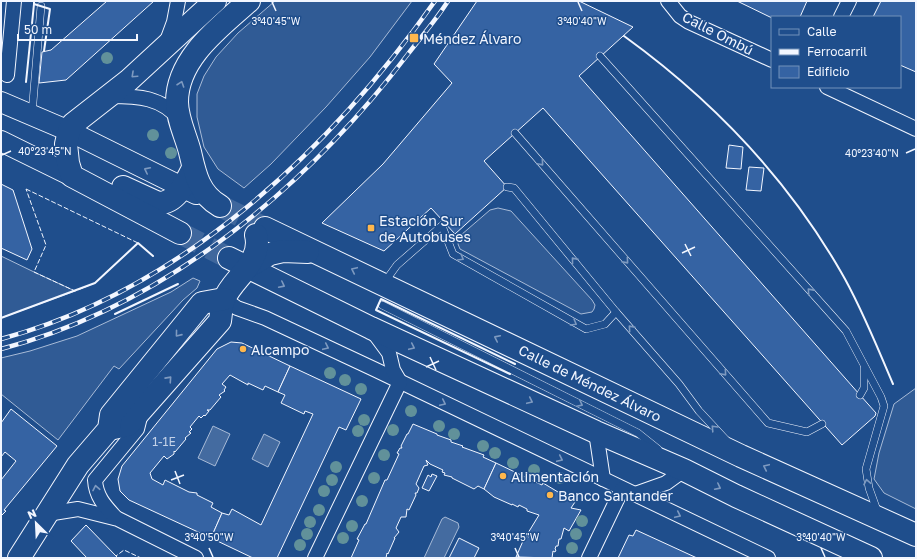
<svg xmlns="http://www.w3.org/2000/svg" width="917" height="559" font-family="'Golos Text',sans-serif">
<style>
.built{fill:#305b95;stroke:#a8bbd7}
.water{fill:#446ba0;stroke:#a8bbd7}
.building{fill:#3563a3;stroke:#f2f6ff}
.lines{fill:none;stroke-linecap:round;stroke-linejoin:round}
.primary-tunnel{stroke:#3f679d;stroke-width:22;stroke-dasharray:22 11;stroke-linecap:butt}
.lane-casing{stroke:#f2f6ff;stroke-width:8}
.street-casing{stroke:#f2f6ff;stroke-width:16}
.secondary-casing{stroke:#f2f6ff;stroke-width:22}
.primary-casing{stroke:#f2f6ff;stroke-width:24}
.lane{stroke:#1f4e8c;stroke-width:7}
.street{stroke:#1f4e8c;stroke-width:14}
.secondary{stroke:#1f4e8c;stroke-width:20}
.primary{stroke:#1f4e8c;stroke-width:22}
.rail-casing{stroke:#f2f6ff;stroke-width:4.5}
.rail{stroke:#1f4e8c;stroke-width:3;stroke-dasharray:9;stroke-linecap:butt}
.fence{stroke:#f2f6ff;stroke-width:1;stroke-dasharray:5 2;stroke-linecap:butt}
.wall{stroke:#f2f6ff;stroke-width:2}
.tree{fill:#61919a}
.oneway{stroke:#7e9ac0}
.ticks{fill:none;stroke:#f2f6ff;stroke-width:1.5}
.poi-dot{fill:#ffb74d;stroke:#1f4e8c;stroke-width:1.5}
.labels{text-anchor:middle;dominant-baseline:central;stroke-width:3;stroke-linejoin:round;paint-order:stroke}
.number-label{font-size:12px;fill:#c3d1e8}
.street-label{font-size:14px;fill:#f2f6ff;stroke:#1f4e8c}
.poi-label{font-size:14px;fill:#f2f6ff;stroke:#1f4e8c;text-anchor:start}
.ticks-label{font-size:10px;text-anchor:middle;fill:#f2f6ff;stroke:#1f4e8c;stroke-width:3;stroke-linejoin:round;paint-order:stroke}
</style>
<rect width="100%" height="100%" fill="#1f4e8c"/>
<!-- built -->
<g class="built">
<polygon points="275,1 412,1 370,57 326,107 271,164 244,188 218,169 204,147 197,117 197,94 204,76 216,57 238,33"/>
<polygon points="498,208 511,211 592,300 595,305 594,309 592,312 581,314 460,249 458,244 461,235 490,210"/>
<polygon points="1,256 34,272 75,291 1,318"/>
<polygon points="193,278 200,281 197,288 183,300 119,369 114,366 58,440 1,394 1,358 30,351 77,336 171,292"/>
<polygon points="916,388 916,509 884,493 874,479 879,453 894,404"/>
</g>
<!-- water -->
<g class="water">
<polygon points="213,426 230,434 215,466 198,458"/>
<polygon points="264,434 280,442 268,467 252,459"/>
<polygon points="445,517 458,523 459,527 444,558 424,558 442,519"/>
</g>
<!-- building -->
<g class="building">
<polygon points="107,1 154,1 66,80 39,83 42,52 51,50"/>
<polygon points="477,1 579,1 633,27 579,76 860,395 876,413 875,416 842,445 543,108 484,161 507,187 455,234 431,208 384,251 322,223 383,164 452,83 434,64"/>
<polygon points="737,1 807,1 800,17 772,18"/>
<polygon points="881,1 916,1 916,72 900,65 900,17 873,17"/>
<polygon points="729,145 743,147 741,169 726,168"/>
<polygon points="749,167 764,168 761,191 746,190"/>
<polygon points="1,184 13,190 32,249 27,260 1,248"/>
<polygon points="231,342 242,343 290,366 278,392 265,386 263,390 248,383 248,385 230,375 222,384 226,387 224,390 225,391 219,395 221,397 210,410 207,410 209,411 205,416 204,415 201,418 199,416 190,427 192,429 189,432 191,433 185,438 186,439 175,452 174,451 174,454 167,459 164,456 150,473 152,479 163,485 165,480 189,492 197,493 197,495 213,503 211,507 222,513 211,538 129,500 120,491 118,479 122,466 217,349"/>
<polygon points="290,366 361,399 346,430 339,427 277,558 253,558 211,538 222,513 229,515 232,509 261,525 313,414 305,411 304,414 281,403 285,395 278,392"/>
<polygon points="11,409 57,446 4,510 6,511 1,516 1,480 16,461 5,452 1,457 1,423"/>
<polygon points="413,424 437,434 437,435 451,440 451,442 463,446 462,447 484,455 483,457 496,463 484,489 478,486 474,489 452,478 452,477 444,475 445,473 442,472 443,470 430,464 426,460 428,465 424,466 416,484 419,488 417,493 415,493 416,495 409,510 407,509 406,517 401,517 396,528 399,532 394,538 395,538 388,554 387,553 386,558 351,558 359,540 357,539 365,524 366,524 385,480 387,480 399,454 397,453 400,448 402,448 401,446 407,434 408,434"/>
<polygon points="496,463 542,485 543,483 558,492 561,493 561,491 568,497 568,495 577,499 571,508 581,510 569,531 564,528 561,539 559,539 558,546 556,546 555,549 556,550 555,552 553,551 552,558 516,557 523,541 527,536 529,537 530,534 528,533 539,515 527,511 527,509 519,505 518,507 512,504 512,505 494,497 484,489"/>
<polygon points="432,474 437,476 429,491 422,488 428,475 431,477"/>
<polygon points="86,525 116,556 118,558 87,558 71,541"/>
<polygon points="636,530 697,558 618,558 629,535 633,536"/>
<polygon points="459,538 479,548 474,558 449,558"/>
</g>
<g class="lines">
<!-- primary-tunnel -->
<g class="primary-tunnel">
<polyline points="220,206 265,228"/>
<polyline points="180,233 229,258"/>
</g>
<defs>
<g id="lane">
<polyline points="600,56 846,331 881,397 884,406 866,469 869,488 878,513"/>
<polyline points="32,114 41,6"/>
<polyline points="515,133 768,423 807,432 822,424"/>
<polyline points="507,187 514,188 616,312 679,384 699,411 726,440"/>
<polyline points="442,226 453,254 586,329 605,324 616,312"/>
<polyline points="384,283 397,265 445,223"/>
<polyline points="382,305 638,433 658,449"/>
<polyline points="860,395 864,388 864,368"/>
</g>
<g id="street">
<polyline points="668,1 680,16 689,22 772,60"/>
<polyline points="841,17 849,1"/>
<polyline points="167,41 174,22 178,1"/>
<polyline points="7,75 14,1"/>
<polyline points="827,87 916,129"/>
<path d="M110,96C138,96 162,97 180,120"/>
<polyline points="224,299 237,308 265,318 376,370 768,558"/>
<polyline points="596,432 603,479"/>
<polyline points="635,494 666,483 684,470"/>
<polyline points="47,514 78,509 118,519 196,558"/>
<path d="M116,518C105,506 96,497 95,480L137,429L140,417"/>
<polyline points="315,558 400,382 393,370 389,353 372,330"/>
<polyline points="589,558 622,489"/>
</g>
<g id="secondary">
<polyline points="1,102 69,131 196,194"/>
<polyline points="1,141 72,176"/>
</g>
<g id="primary">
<path d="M123,187L158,203C176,204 186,182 193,168"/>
<path d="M220,206C199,194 195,174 190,152C186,136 177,119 177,102C177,58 220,27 249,1"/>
<polyline points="265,228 741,456 916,535"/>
<polyline points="180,233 72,176 68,163 66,144 69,131 73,124 128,81 215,1"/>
<polyline points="229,258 371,328 596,432 684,470 736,496 871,558"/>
<polyline points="248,267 270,254 283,251 308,252"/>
<path d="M109,429L128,425L220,321C221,315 221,306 224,300C231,279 263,263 256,235"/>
<polyline points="19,558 78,465 109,429 111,415 202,303 224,299"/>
</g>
</defs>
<!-- lane casing -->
<use href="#lane" class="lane-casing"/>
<!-- street casing -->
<use href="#street" class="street-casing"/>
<!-- secondary casing -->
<use href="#secondary" class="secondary-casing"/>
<!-- primary casing -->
<use href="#primary" class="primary-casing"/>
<!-- lane -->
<use href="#lane" class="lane"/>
<!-- street -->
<use href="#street" class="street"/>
<!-- secondary -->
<use href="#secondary" class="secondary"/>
<!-- primary -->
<use href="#primary" class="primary"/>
<defs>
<g id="rail">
<path d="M1,339C182,290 330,150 435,1"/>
<path d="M1,349C165,306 307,187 408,54C421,37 436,20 448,1"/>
</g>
</defs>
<!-- rail casing -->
<use href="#rail" class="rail-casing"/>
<!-- rail -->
<use href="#rail" class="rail"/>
<!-- fence -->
<g class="fence">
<polygon points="26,189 138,243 95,283 75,291 34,272 46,245"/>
<polyline points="118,558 116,556 124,550 141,558"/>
</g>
<!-- wall -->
<g class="wall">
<polyline points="34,1 34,4 50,9 44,51"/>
<path d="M624,36C711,99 787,178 841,272C861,306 877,347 893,384"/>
<polyline points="26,82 34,4"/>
<polyline points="115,314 178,284"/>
<polyline points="1,318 95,283 138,243 153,256"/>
<polyline points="510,374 376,310 381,299 515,364"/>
</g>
</g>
<!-- trees -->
<g class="tree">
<circle cx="107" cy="58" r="6"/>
<circle cx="153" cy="135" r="6"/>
<circle cx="171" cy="153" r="6"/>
<circle cx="330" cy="373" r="6"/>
<circle cx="345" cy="380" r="6"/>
<circle cx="361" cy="389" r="6"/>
<circle cx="411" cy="411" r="6"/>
<circle cx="364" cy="420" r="6"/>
<circle cx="439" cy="426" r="6"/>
<circle cx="393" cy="430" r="6"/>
<circle cx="358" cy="431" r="6"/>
<circle cx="454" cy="434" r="6"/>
<circle cx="483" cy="446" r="6"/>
<circle cx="495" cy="453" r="6"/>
<circle cx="384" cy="455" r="6"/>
<circle cx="513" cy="463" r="6"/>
<circle cx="336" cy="467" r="6"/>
<circle cx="534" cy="470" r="6"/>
<circle cx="374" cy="478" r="6"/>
<circle cx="560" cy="478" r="6"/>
<circle cx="332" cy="480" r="6"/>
<circle cx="324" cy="491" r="6"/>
<circle cx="362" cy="501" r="6"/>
<circle cx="319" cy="510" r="6"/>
<circle cx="582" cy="521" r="6"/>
<circle cx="310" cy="522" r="6"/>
<circle cx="352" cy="526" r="6"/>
<circle cx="307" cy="534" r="6"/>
<circle cx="576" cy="534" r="6"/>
<circle cx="343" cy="538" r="6"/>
<circle cx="300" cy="545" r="6"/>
<circle cx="572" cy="548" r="6"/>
</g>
<!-- one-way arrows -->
<defs><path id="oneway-chevron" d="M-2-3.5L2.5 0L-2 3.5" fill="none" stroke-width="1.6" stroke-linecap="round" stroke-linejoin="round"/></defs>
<g class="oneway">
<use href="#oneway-chevron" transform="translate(134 75) rotate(137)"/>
<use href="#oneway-chevron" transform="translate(181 84) rotate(-71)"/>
<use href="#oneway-chevron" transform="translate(541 163) rotate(49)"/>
<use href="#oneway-chevron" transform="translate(147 170) rotate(-153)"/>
<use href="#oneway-chevron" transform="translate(461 258) rotate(30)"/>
<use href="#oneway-chevron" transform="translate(574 260) rotate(-129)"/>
<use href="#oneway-chevron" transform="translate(626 261) rotate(49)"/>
<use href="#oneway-chevron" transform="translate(354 270) rotate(-155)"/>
<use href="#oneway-chevron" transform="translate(282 285) rotate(27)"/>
<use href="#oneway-chevron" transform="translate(810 291) rotate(-132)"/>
<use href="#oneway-chevron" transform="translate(574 323) rotate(30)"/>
<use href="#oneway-chevron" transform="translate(631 328) rotate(-131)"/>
<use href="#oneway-chevron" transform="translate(178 334) rotate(129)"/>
<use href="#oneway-chevron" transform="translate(497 338) rotate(-154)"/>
<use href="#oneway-chevron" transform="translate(326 347) rotate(25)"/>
<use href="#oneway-chevron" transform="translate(412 347) rotate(25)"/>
<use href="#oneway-chevron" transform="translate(724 373) rotate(49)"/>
<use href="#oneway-chevron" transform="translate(169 379) rotate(-48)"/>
<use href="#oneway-chevron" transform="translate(530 401) rotate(25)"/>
<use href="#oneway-chevron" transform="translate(443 403) rotate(25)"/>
<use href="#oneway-chevron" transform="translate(580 404) rotate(27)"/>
<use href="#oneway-chevron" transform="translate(714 428) rotate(-133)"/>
<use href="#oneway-chevron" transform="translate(560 459) rotate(25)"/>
<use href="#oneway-chevron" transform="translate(766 467) rotate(-155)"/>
<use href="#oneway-chevron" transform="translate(867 482) rotate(-101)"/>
<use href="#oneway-chevron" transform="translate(718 487) rotate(27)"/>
<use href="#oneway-chevron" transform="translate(96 488) rotate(-101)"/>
<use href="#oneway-chevron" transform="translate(678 515) rotate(25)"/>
</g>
<!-- ticks -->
<path class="ticks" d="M272,2L276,11M578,2L582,11M906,153L915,149M2,155L11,151M685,244L691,256M682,253L695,247M430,357L436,370M426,367L439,361M175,471L180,484M171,480L184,475M209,548L213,557M515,548L519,557M821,548L825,557"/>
<!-- markers -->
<g class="poi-dot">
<rect x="409" y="33" width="10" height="10" rx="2"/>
<rect x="367" y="224" width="8" height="8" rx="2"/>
<circle cx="243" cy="349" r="4"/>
<circle cx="503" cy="476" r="4"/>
<circle cx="550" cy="495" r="4"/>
</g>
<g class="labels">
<!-- number labels -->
<g class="number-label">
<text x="164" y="441">1-1E</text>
</g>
<!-- street labels -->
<g class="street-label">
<text transform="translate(718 33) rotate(27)">Calle Ombú</text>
<text transform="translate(590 383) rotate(26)">Calle de Méndez Álvaro</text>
</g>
<!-- poi labels -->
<g class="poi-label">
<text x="423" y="38">Méndez Álvaro</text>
<text x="379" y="220">Estación Sur<tspan x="379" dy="16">de Autobuses</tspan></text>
<text x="251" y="349">Alcampo</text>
<text x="511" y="476">Alimentación</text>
<text x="558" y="495">Banco Santander</text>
</g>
</g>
<g class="ticks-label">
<text x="276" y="25">3°40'45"W</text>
<text x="582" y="25">3°40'40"W</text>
<text x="45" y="155">40°23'45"N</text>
<text x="872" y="157">40°23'40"N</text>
<text x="209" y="541">3°40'50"W</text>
<text x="515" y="541">3°40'45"W</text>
<text x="821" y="541">3°40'40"W</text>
</g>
<!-- border -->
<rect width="917" height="559" fill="none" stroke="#f2f6ff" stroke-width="4"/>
<!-- legend -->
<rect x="771" y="16" width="130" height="72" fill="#1f4e8c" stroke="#7391ba"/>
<rect x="779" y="29" width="20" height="6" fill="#1f4e8c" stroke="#7391ba"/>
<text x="807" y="36" font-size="12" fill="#f2f6ff">Calle</text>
<rect x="779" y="49" width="20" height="6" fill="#f2f6ff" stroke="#7391ba"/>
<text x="807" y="56" font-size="12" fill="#f2f6ff">Ferrocarril</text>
<rect x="779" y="66" width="20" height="12" fill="#3563a3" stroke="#7391ba"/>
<text x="807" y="76" font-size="12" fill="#f2f6ff">Edificio</text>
<!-- north arrow -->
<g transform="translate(36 523) rotate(336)" stroke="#1f4e8c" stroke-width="3" paint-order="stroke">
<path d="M0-3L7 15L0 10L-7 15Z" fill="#f2f6ff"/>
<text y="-6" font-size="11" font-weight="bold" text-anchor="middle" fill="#f2f6ff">N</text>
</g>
<!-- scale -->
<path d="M18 34v6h119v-6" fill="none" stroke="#f2f6ff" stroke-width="2"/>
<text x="24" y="34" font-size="12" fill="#f2f6ff" stroke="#1f4e8c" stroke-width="3" paint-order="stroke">50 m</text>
</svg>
